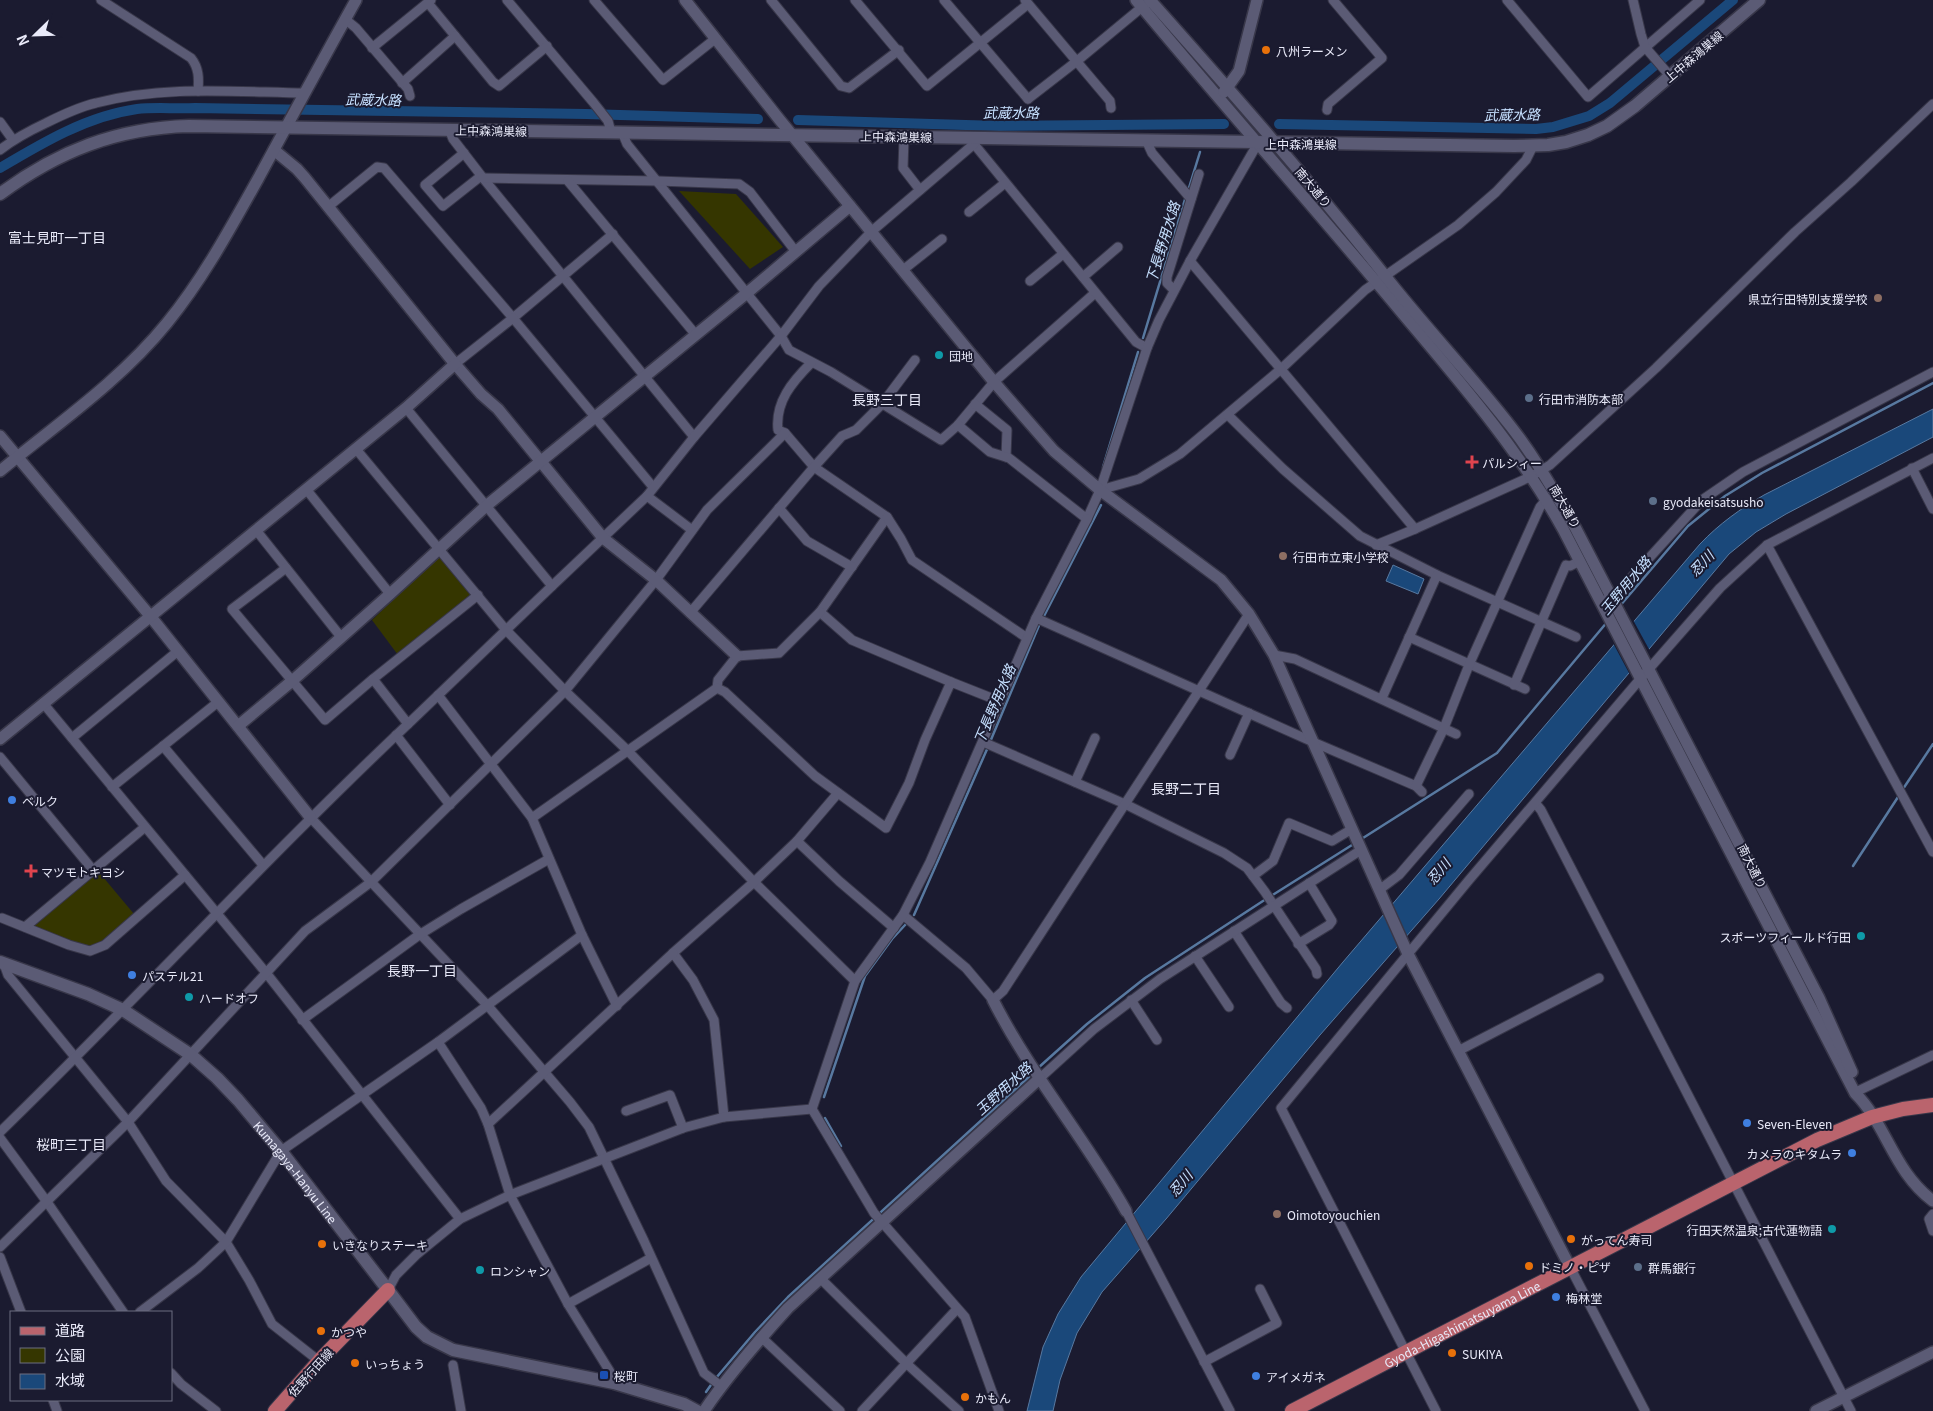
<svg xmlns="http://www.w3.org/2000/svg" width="1933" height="1411" font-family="Georgia,'Noto Sans JP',serif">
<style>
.green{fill:#353600}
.water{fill:#1a487a;stroke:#5879a0}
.pier{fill:#1b1b30}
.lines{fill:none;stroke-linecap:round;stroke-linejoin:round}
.stream{stroke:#5879a0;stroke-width:2.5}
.canal{stroke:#1a487a;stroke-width:10}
.minor-casing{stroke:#383749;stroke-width:11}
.tertiary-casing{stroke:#383749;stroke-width:14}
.secondary-casing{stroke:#383749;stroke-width:15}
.primary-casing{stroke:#383749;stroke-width:16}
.minor{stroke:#5b5b75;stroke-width:9}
.tertiary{stroke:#5b5b75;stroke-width:11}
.secondary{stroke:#5b5b75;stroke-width:12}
.primary{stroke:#ba646d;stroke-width:14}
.food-dot{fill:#e8710a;stroke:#1b1b30;stroke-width:2}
.education-dot{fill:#8d6e63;stroke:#1b1b30;stroke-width:2}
.culture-dot{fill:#0f9aa8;stroke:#1b1b30;stroke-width:2}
.service-dot{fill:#5c6f8a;stroke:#1b1b30;stroke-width:2}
.health-dot{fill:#e0444e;stroke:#1b1b30;stroke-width:2}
.shop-dot{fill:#3f7fe0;stroke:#1b1b30;stroke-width:2}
.transit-dot{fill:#1a4fb4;stroke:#1b1b30;stroke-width:2}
.labels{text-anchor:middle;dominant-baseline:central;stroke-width:4;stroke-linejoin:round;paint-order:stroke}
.poi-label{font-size:12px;fill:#e9eaf9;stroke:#1b1b30;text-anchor:start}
.street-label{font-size:12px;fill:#e9eaf9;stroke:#1b1b30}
.water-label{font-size:14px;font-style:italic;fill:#c6e0ff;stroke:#1b1b30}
.neighbourhood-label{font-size:14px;fill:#e9eaf9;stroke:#1b1b30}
</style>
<rect width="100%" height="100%" fill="#1b1b30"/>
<!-- green -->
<g class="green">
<polygon points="679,191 736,194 783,247 750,269"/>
<polygon points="439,556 471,595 398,655 372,620"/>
<polygon points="98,871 134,914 103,941 90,947 71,942 33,927"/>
</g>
<!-- water -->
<g class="water">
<path d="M1933,409V437L1786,514L1756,532L1729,554L1439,899L1320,1035L1166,1219L1102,1292L1077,1333L1060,1380L1053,1411H1027L1043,1347L1058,1314L1081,1277L1343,962L1700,544C1719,524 1740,509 1764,495Z"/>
<polygon points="1393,565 1424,579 1418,594 1386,581"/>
</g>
<!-- pier -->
<polygon class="pier" points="1632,618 1650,651 1630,675 1612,641"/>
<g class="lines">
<!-- stream -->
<g class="stream">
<polyline points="1188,191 1200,152"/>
<polyline points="1143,338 1186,196"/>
<polyline points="1103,467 1138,352"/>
<polyline points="1619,607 1688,526 1725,496 1762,473 1933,383"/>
<polyline points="1043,618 1101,505"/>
<polyline points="990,742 1040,623"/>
<polyline points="1903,789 1933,744"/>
<polyline points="1363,838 1497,753 1608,621"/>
<polyline points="1853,866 1900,794"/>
<polyline points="1271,896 1352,845"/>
<polyline points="914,915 988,747"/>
<polyline points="1038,1068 1087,1024 1145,978 1266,899"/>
<polyline points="824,1097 865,976 892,939 906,924"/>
<polyline points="825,1118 841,1146"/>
<polyline points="716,1378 755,1332 788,1297 1032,1074"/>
<polyline points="706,1392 713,1382"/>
</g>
<!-- canal -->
<g class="canal">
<polyline points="798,120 999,126 1224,124"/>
<polyline points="1279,124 1536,129 1553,127 1589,116 1610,103 1733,0"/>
<path d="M0,168C42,143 87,116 137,109C155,107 176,109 195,108L586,114L758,119"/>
</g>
<defs>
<g id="minor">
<path d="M101,0L191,58C199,68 199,78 198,91"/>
<polyline points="507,0 593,102 608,121 611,132"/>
<polyline points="594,0 663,80 715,39"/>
<polyline points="771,0 841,86 849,88 899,50"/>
<polyline points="855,0 927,86 1028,4"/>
<polyline points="944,0 1028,99"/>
<polyline points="1025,0 1110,101 1111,108"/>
<polyline points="1507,0 1588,97 1700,0"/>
<polyline points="1633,0 1641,34 1645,47 1670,76"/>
<polyline points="428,3 493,82 499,86 547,46"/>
<polyline points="345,19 356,28 408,89 410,96"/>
<polyline points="372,48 431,0"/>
<polyline points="402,83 455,36"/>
<polyline points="1028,99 1077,61 1147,3"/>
<polyline points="1327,110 1328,104 1382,58 1333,0"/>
<polyline points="0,122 13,140"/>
<polyline points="449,129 453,139 483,178 694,437"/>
<polyline points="622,132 627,144 781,336 789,350 831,372 941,440 958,425 994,382 1095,293"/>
<polyline points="904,137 903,168 920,190"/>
<polyline points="974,140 974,144 1136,342 1147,348"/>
<polyline points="1146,140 1152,153 1191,199"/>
<polyline points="1258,143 1190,261 1159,320 1147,348 1100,490 1139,479 1180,454 1281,369 1365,290 1458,225 1496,192 1526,160 1533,146"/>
<path d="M0,150C14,139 29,131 46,123C62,115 79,107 96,103C163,85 236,92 305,93"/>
<polyline points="464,153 425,185 443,206 481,176"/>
<polyline points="483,178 658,181 739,184 750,192 796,252"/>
<polyline points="568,181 696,335"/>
<polyline points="329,206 377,167 384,168 513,318 613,234"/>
<polyline points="969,212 1005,183"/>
<polyline points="1190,261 1415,529"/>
<polyline points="903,270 942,239"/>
<polyline points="1083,277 1118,247"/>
<polyline points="1030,281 1063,254"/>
<polyline points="1174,290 1167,283 1167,277 1199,174"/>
<path d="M811,363C792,382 775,402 778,430L785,433L814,467L887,517L820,612L852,640L951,682"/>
<polyline points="455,364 513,318 653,487"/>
<polyline points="975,404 1007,430 1006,457"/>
<polyline points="1228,415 1283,469 1360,536 1437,575 1576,637"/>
<polyline points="958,425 990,452 1009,458 1087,519 1100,490"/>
<polyline points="356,449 506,630 552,586 406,408"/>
<polyline points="1912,468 1933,509"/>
<polyline points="306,489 390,594"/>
<polyline points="647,496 692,530"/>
<polyline points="779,508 807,541 852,567"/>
<polyline points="887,517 901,539 912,560 1027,638"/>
<polyline points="256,530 341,637"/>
<polyline points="1376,545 1415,529 1532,476 1550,465 1656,368 1795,232 1851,182 1933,104"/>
<polyline points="1767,545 1933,852"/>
<polyline points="286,568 232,609 325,720 373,679 478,595"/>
<polyline points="552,586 647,496 694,437 781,336 819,286 872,231 974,144"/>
<polyline points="1607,599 1620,590 1702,500 1743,472 1933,372"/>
<polyline points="820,612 779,653 737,656 718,680 717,688 725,692 815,776 886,828 909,783 925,740 951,682 999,701"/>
<polyline points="690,613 814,467 842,436 856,430 882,404 915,360"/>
<polyline points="1036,618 1313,742 1416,786 1422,792"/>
<polyline points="1409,637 1525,689"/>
<polyline points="1274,655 1295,659 1456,734"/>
<polyline points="373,679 408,724 506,630 565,691 627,750 754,882 855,981"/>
<polyline points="1514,685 1566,565 1570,566 1580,561"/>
<polyline points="438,695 532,818 582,935 617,1006"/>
<polyline points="1382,698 1437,575"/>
<polyline points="43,703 267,974 460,1219"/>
<polyline points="396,735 450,805"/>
<polyline points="72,738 178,651"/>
<polyline points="983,742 1125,804 1224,853 1247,868 1265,892 1316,969 1317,974"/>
<polyline points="163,746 263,865"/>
<polyline points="1230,755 1249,713"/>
<polyline points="0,757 93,870"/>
<polyline points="1075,782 1095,738"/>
<polyline points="1416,786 1444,728 1469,665 1540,507 1547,499"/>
<polyline points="112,787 218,702"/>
<polyline points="838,793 797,841 839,881 894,928"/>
<polyline points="1536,804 1541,810 1851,1411"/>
<polyline points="310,817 488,1006 570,1102 589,1127 644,1241 704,1373 721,1386"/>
<polyline points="532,818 717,688"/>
<polyline points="1253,876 1273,861 1289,823 1332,841 1352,829"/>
<polyline points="1379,890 1399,875 1469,794"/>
<polyline points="903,915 966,968 993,1000 1003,991 1249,614"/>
<polyline points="2,918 69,945 90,951 105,945 185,875"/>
<polyline points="25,927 145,827"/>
<polyline points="1234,931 1281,1003 1287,1008"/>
<polyline points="1298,944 1329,925 1332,921 1309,883"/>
<polyline points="1195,956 1229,1007"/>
<polyline points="4,964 8,975 128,1122 166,1181 226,1242 249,1280 272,1324 319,1361"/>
<polyline points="1131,1000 1157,1040"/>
<polyline points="302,1020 419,935 461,909 549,859"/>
<polyline points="438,1042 481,1108 488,1124 510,1195 568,1304 612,1375 614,1383"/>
<polyline points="1458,1051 1599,978"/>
<polyline points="1039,1079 1094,1029 1160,979 1361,850"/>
<polyline points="1860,1090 1933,1055"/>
<polyline points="626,1111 670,1095 683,1128"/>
<polyline points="724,1117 714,1020 693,980 673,953 754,882 797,841"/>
<polyline points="488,1124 673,953"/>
<path d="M0,1132C138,998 268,856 408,724"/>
<polyline points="0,1138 47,1202 123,1312"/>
<polyline points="1126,1211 1230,1411"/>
<polyline points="1933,1214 1929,1219 1933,1231"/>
<polyline points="0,1247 128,1122 305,931 371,882 565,691 656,580 707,510 785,433"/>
<polyline points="0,1257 21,1312"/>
<polyline points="1570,1267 1645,1411"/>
<polyline points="821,1279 907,1364 959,1411"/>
<polyline points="388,1290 396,1275 416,1255 460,1219 510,1195 683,1128 724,1117 812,1109"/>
<polyline points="568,1304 651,1258"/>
<polyline points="140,1312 198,1268 226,1242 281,1151 438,1042 582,935"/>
<polyline points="761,1337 840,1411"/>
<polyline points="1204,1362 1277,1323 1260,1289"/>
<polyline points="453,1365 461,1411"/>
<polyline points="171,1373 181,1384 216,1411"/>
<polyline points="53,1400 57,1411"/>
<polyline points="862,1411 957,1309"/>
<polyline points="999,1411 965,1317 874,1213 812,1109 855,981 903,915 930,862 1036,618 1087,519"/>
<polyline points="1436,1411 1281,1108 1469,880 1641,678 1720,588 1767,545 1933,458"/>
</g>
<g id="tertiary">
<polyline points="685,0 779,119 994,382 1054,451 1100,490 1221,580 1249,614 1274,655 1408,954 1570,1267"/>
<path d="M1136,0C1224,106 1315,208 1403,314C1461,383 1519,450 1563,529L1855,1093C1887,1125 1893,1171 1933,1201"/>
<path d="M1150,0C1231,91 1311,182 1386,277C1426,328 1472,376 1512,428C1536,459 1555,493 1575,527L1819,998L1852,1072"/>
<polyline points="1224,92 1239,71 1257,0"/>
<polyline points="274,150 297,169 305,178 455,364 481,394 498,409 603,538 656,580 737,656"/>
<polyline points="0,436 151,617 310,817"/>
<path d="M0,471C57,424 120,381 167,323C203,279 230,229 258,179C290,120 323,59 356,0"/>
<polyline points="238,726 292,681 390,594 486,506 747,293 850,206"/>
<polyline points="0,739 406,408 455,364"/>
<path d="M993,1000C1031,1075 1085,1138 1126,1211"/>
<path d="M704,1411C729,1374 758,1341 788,1308L1039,1079"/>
<polyline points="1816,1411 1933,1352"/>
</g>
<g id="secondary">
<path d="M0,194C58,151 117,128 189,126L1514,146L1548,145L1566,142L1588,135L1607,126L1635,106L1759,0"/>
<path id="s1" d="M0,962L88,994L123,1010L191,1055L217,1078L238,1100L281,1151L388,1290L416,1327L427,1337L453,1350L614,1383L684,1404L697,1411"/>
</g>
<g id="primary">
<polyline points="275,1411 319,1361 388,1290"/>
<path id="s2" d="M1292,1411L1817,1140L1872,1117L1903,1109L1933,1105"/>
</g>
</defs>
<!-- minor casing -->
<use href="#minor" class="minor-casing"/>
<!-- tertiary casing -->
<use href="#tertiary" class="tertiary-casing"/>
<!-- secondary casing -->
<use href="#secondary" class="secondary-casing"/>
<!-- primary casing -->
<use href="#primary" class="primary-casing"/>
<!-- minor -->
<use href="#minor" class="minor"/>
<!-- tertiary -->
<use href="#tertiary" class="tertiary"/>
<!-- secondary -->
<use href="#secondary" class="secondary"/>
<!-- primary -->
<use href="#primary" class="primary"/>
</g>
<!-- markers -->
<g class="food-dot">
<circle cx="1266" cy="50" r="5"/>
<circle cx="1571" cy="1239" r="5"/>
<circle cx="322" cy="1244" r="5"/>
<circle cx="1529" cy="1266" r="5"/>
<circle cx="321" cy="1331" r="5"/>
<circle cx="1452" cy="1353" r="5"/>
<circle cx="355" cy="1363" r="5"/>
<circle cx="965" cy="1397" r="5"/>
</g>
<g class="education-dot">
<circle cx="1878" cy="298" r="5"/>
<circle cx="1283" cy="556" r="5"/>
<circle cx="1277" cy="1214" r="5"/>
</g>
<g class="culture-dot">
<circle cx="939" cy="355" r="5"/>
<circle cx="1861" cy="936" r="5"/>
<circle cx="189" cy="997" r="5"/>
<circle cx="1832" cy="1229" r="5"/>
<circle cx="480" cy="1270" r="5"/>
</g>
<g class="service-dot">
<circle cx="1529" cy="398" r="5"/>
<circle cx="1653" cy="501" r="5"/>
<circle cx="1638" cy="1267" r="5"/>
</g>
<g class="health-dot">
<path d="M1469.5 454.5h5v5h5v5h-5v5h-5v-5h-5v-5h5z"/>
<path d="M28.5 863.5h5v5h5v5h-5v5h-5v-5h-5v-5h5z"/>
</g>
<g class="shop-dot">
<circle cx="12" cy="800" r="5"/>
<circle cx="132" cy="975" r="5"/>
<circle cx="1747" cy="1123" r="5"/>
<circle cx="1852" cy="1153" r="5"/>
<circle cx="1556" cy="1297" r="5"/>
<circle cx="1256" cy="1376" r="5"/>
</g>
<rect class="transit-dot" x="599" y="1370" width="10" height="10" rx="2.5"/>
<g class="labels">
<!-- poi labels -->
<g class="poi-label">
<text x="1276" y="50">八州ラーメン</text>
<text x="1868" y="298" text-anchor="end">県立行田特別支援学校</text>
<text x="949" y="355">団地</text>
<text x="1539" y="398">行田市消防本部</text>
<text x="1482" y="462">パルシィー</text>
<text x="1663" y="501">gyodakeisatsusho</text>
<text x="1293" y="556">行田市立東小学校</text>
<text x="22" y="800">ベルク</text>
<text x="41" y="871">マツモトキヨシ</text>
<text x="1851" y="936" text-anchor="end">スポーツフィールド行田</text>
<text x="142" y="975">パステル21</text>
<text x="199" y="997">ハードオフ</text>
<text x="1757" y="1123">Seven-Eleven</text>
<text x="1842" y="1153" text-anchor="end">カメラのキタムラ</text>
<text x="1287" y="1214">Oimotoyouchien</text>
<text x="1822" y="1229" text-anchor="end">行田天然温泉;古代蓮物語</text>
<text x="1581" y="1239">がってん寿司</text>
<text x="332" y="1244">いきなりステーキ</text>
<text x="1539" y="1266">ドミノ・ピザ</text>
<text x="1648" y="1267">群馬銀行</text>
<text x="490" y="1270">ロンシャン</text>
<text x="1566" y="1297">梅林堂</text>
<text x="331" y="1331">かつや</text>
<text x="1462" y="1353">SUKIYA</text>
<text x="365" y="1363">いっちょう</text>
<text x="614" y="1375">桜町</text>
<text x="1266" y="1376">アイメガネ</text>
<text x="975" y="1397">かもん</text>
</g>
<!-- street labels -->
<g class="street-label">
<text transform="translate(1693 56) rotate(-40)">上中森鴻巣線</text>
<text transform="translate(491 130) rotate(1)">上中森鴻巣線</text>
<text transform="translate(896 136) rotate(1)">上中森鴻巣線</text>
<text x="1301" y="143">上中森鴻巣線</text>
<text transform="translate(1314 187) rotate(50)">南大通り</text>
<text transform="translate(1566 506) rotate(60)">南大通り</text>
<text transform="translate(1753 866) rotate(63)">南大通り</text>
<text stroke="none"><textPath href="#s1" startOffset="371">Kumagaya-Hanyu Line</textPath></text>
<text stroke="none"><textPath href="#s2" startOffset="191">Gyoda-Higashimatsuyama Line</textPath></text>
<text transform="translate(310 1372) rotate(-48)">佐野行田線</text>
</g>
<!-- water labels -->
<g class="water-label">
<text transform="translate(373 99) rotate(1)">武蔵水路</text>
<text x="1011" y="112">武蔵水路</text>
<text transform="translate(1512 114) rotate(-1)">武蔵水路</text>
<text transform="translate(1162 242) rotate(-73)">下長野用水路</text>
<text transform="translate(1701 563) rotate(-47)">忍川</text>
<text transform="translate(1625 585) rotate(-50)">玉野用水路</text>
<text transform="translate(994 704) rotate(-67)">下長野用水路</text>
<text transform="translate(1438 871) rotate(-50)">忍川</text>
<text transform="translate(1003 1088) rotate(-42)">玉野用水路</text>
<text transform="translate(1180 1183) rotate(-50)">忍川</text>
</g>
<!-- neighbourhood labels -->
<g class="neighbourhood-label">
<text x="57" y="237">富士見町一丁目</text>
<text x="887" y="399">長野三丁目</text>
<text x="1186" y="788">長野二丁目</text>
<text x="422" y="970">長野一丁目</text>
<text x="71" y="1144">桜町三丁目</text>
</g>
</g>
<!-- legend -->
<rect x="10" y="1311" width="162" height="90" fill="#1b1b30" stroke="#6d6e80"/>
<rect x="20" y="1327" width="25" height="8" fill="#ba646d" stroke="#6d6e80"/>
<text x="55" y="1336" font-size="15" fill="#e9eaf9">道路</text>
<rect x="20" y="1348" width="25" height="15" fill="#353600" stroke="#6d6e80"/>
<text x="55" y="1361" font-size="15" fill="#e9eaf9">公園</text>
<rect x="20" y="1374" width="25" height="15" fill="#1a487a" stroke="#6d6e80"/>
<text x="55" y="1386" font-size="15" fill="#e9eaf9">水域</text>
<!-- north arrow -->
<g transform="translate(35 35) rotate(247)" stroke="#1b1b30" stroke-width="4" paint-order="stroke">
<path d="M0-4L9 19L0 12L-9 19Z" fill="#e9eaf9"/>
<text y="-8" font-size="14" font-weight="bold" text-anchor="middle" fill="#e9eaf9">N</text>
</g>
</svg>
